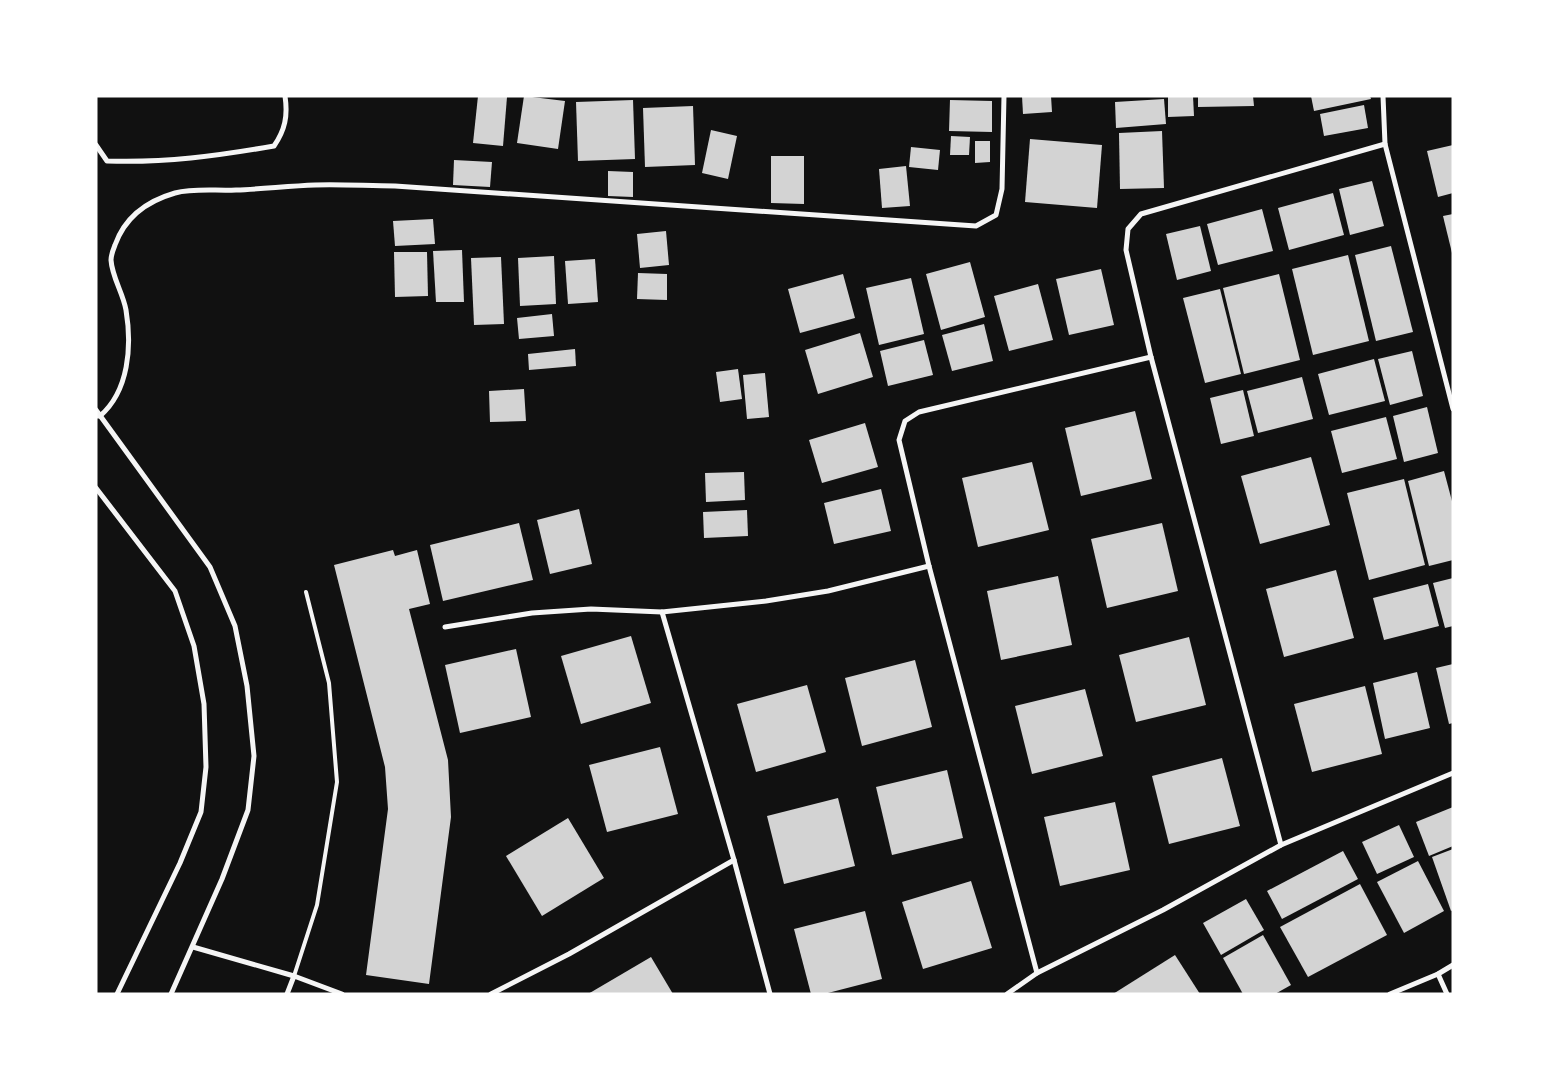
<svg xmlns="http://www.w3.org/2000/svg" width="1549" height="1090" font-family="Lora,serif">
<style>
.building{fill:#d3d3d3}
.lines{fill:none;stroke-linecap:round;stroke-linejoin:round}
.service{stroke:#f5f5f5;stroke-width:4}
.minor{stroke:#f5f5f5;stroke-width:5}
</style>
<rect width="100%" height="100%" fill="#111"/>
<!-- building -->
<g class="building">
<polygon points="478,96 507,97 503,146 473,143"/>
<polygon points="524,96 565,101 558,149 517,143"/>
<polygon points="1022,96 1051,96 1052,112 1023,114"/>
<polygon points="1168,96 1193,96 1194,116 1168,117"/>
<polygon points="1198,96 1253,96 1254,106 1198,107"/>
<polygon points="1311,96 1370,96 1371,99 1314,111"/>
<polygon points="1164,99 1166,124 1116,128 1115,102"/>
<polygon points="633,100 635,159 578,161 576,102"/>
<polygon points="950,100 992,101 992,132 949,131"/>
<polygon points="1364,105 1368,128 1324,136 1320,114"/>
<polygon points="693,106 695,165 645,167 643,108"/>
<polygon points="711,130 737,136 728,179 702,173"/>
<polygon points="1162,131 1164,188 1120,189 1119,133"/>
<polygon points="951,136 970,137 969,155 950,155"/>
<polygon points="1030,139 1102,145 1097,208 1025,202"/>
<polygon points="975,141 990,141 990,162 975,163"/>
<polygon points="1453,145 1453,193 1438,197 1427,151"/>
<polygon points="911,147 940,150 938,170 909,167"/>
<polygon points="771,156 804,156 804,204 771,203"/>
<polygon points="454,160 492,162 490,187 453,185"/>
<polygon points="906,166 910,206 882,208 879,169"/>
<polygon points="608,171 633,172 633,197 608,196"/>
<polygon points="1372,181 1384,226 1350,235 1339,189"/>
<polygon points="1333,193 1344,235 1289,250 1278,208"/>
<polygon points="1262,209 1273,251 1218,265 1207,224"/>
<polygon points="1453,214 1453,253 1452,253 1443,216"/>
<polygon points="433,219 435,244 395,246 393,221"/>
<polygon points="1200,226 1211,271 1177,280 1166,234"/>
<polygon points="666,231 669,265 640,268 637,234"/>
<polygon points="1391,246 1413,332 1376,341 1355,255"/>
<polygon points="462,250 464,302 436,302 433,251"/>
<polygon points="394,252 427,252 428,296 395,297"/>
<polygon points="1348,255 1369,341 1313,355 1292,269"/>
<polygon points="554,256 556,304 520,306 518,258"/>
<polygon points="501,257 504,324 474,325 471,258"/>
<polygon points="595,259 598,302 568,304 565,261"/>
<polygon points="970,262 985,317 941,330 926,274"/>
<polygon points="1101,269 1114,325 1069,335 1056,279"/>
<polygon points="638,273 667,274 667,300 637,299"/>
<polygon points="843,274 855,318 800,333 788,289"/>
<polygon points="1279,274 1300,360 1244,374 1223,288"/>
<polygon points="911,278 924,334 879,345 866,288"/>
<polygon points="1038,284 1053,340 1009,351 994,296"/>
<polygon points="1220,289 1241,374 1205,383 1183,298"/>
<polygon points="552,314 554,336 519,339 517,318"/>
<polygon points="984,324 993,361 952,371 942,335"/>
<polygon points="860,333 873,377 818,394 805,350"/>
<polygon points="924,340 933,375 888,386 880,351"/>
<polygon points="575,349 576,366 529,370 528,354"/>
<polygon points="1412,351 1423,396 1390,405 1378,359"/>
<polygon points="1374,359 1385,401 1329,415 1318,374"/>
<polygon points="738,369 742,399 720,402 716,372"/>
<polygon points="765,373 769,417 747,419 743,375"/>
<polygon points="1302,377 1313,419 1258,433 1247,391"/>
<polygon points="524,389 526,421 490,422 489,391"/>
<polygon points="1243,390 1254,436 1221,444 1210,398"/>
<polygon points="1427,407 1438,453 1404,462 1393,416"/>
<polygon points="1135,411 1152,479 1081,496 1065,428"/>
<polygon points="1386,417 1397,459 1342,473 1331,431"/>
<polygon points="865,423 878,467 822,483 809,440"/>
<polygon points="1311,457 1330,525 1260,544 1241,476"/>
<polygon points="1032,462 1049,530 978,547 962,478"/>
<polygon points="1444,471 1453,505 1453,560 1429,566 1408,481"/>
<polygon points="744,472 745,500 706,502 705,473"/>
<polygon points="1404,479 1425,565 1369,580 1347,493"/>
<polygon points="881,489 891,531 834,544 824,503"/>
<polygon points="579,509 592,564 550,574 537,520"/>
<polygon points="747,510 748,536 704,538 703,512"/>
<polygon points="519,523 533,580 443,601 430,545"/>
<polygon points="1162,523 1178,591 1107,608 1091,539"/>
<polygon points="393,550 395,556 417,550 430,604 409,609 448,760 451,817 429,984 366,975 388,809 385,767 334,565"/>
<polygon points="1336,570 1354,638 1284,657 1266,589"/>
<polygon points="1058,576 1072,645 1001,660 987,591"/>
<polygon points="1453,578 1453,626 1445,628 1433,583"/>
<polygon points="1428,584 1439,626 1384,640 1373,598"/>
<polygon points="631,636 651,703 581,724 561,656"/>
<polygon points="1189,637 1206,705 1136,722 1119,655"/>
<polygon points="516,649 531,717 460,733 445,665"/>
<polygon points="915,660 932,727 862,746 845,678"/>
<polygon points="1453,664 1453,723 1449,724 1436,668"/>
<polygon points="1417,672 1430,728 1385,739 1373,683"/>
<polygon points="807,685 826,752 756,772 737,704"/>
<polygon points="1365,686 1382,754 1312,772 1294,704"/>
<polygon points="1085,689 1103,756 1032,774 1015,706"/>
<polygon points="660,747 678,814 607,832 589,765"/>
<polygon points="1222,758 1240,826 1169,844 1152,776"/>
<polygon points="947,770 963,838 892,855 876,787"/>
<polygon points="838,798 855,866 784,884 767,816"/>
<polygon points="1115,802 1130,870 1060,886 1044,817"/>
<polygon points="1453,807 1453,846 1429,856 1416,822"/>
<polygon points="568,818 604,878 542,916 506,856"/>
<polygon points="1399,825 1414,857 1377,874 1362,842"/>
<polygon points="1453,849 1453,910 1451,911 1432,857"/>
<polygon points="1343,851 1358,879 1282,919 1267,891"/>
<polygon points="1418,861 1444,911 1404,933 1377,882"/>
<polygon points="971,881 992,948 923,969 902,902"/>
<polygon points="1360,884 1387,935 1308,977 1280,927"/>
<polygon points="1246,899 1264,930 1221,955 1203,923"/>
<polygon points="865,911 882,979 824,994 811,994 794,929"/>
<polygon points="1263,935 1291,985 1275,994 1243,994 1223,958"/>
<polygon points="1175,955 1200,994 1113,994"/>
<polygon points="651,957 673,994 588,994"/>
</g>
<g class="lines">
<!-- service -->
<polyline class="service" points="294,976 317,905 337,782 329,683 306,592"/>
<!-- minor -->
<g class="minor">
<polyline points="1383,96 1385,144 1453,409"/>
<path d="M96,145L107,161C165,163 217,156 274,146C285,130 288,116 285,96"/>
<polyline points="96,410 210,567 235,626 247,686 254,756 248,810 222,879 171,994"/>
<path d="M96,416H100C129,391 132,346 126,310C123,293 112,277 111,260C111,255 113,250 115,245C125,217 147,201 175,193C194,188 216,191 236,190C262,189 289,186 315,185C342,184 368,186 395,186L976,226L996,215L1002,189L1004,96"/>
<polyline points="96,488 175,591 194,646 204,704 206,767 201,812 180,863 117,994"/>
<polyline points="662,612 734,860 770,994"/>
<polyline points="445,627 532,613 591,609 662,612 766,601 828,591 929,566"/>
<polyline points="1281,845 1151,357 1126,250 1128,229 1141,214 1385,144"/>
<polyline points="193,947 294,976"/>
<polyline points="1037,973 929,566 899,440 905,421 919,412 1151,357"/>
<polyline points="1438,974 1447,994"/>
<polyline points="287,994 294,976 342,994"/>
<polyline points="491,994 569,954 734,860"/>
<polyline points="1007,994 1037,973 1163,910 1281,845 1453,773"/>
<polyline points="1390,994 1438,974 1453,965"/>
</g>
</g>
<!-- border -->
<rect width="1549" height="1090" fill="none" stroke="#ffffff" stroke-width="195"/>
</svg>
